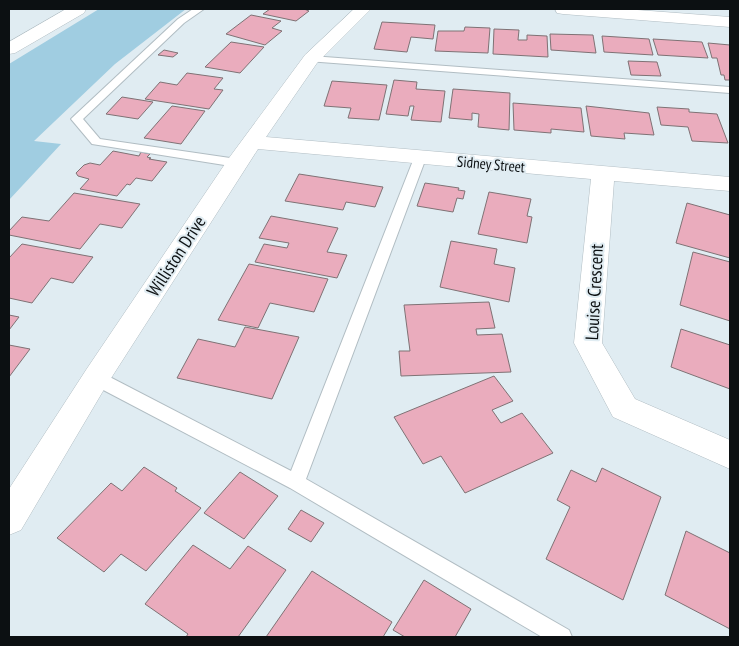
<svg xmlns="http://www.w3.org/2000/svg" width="739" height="646" font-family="'PT Sans Narrow',sans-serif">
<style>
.green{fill:#a0cde1}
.building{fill:#eaacbd;stroke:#7f7275}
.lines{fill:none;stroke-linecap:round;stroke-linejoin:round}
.service-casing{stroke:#b1bdc3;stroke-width:2}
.minor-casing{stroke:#b1bdc3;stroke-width:1}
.primary-casing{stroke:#b1bdc3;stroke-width:1}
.service{fill:#fff;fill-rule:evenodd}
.minor{fill:#fff;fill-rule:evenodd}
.primary{fill:#fff;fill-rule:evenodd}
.labels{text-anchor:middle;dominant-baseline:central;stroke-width:4;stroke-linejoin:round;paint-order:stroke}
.far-street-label{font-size:15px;fill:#0c1012;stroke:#e0ecf2}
.street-label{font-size:18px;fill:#0c1012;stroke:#e0ecf2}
</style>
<rect width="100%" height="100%" fill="#e0ecf2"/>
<!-- green -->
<polygon class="green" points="99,9 186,9 115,64 34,141 61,144 9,200 9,64"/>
<!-- building -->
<g class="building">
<polygon points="270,9 304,9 309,11 296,21 263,14"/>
<polygon points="251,15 281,21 272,28 282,31 265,45 226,34"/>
<polygon points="382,22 435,25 433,39 411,37 407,52 374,49"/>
<polygon points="465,27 490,28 488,53 435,51 438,31 464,31"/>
<polygon points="494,29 519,30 518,40 527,40 527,35 547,36 548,57 493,54"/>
<polygon points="550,34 593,35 596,53 551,50"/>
<polygon points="602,36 649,39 653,55 604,52"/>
<polygon points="653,39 702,42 708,58 658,55"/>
<polygon points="231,42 264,47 240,73 205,67"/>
<polygon points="708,43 730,45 730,80 725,80 724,75 721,75 717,58 712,58"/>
<polygon points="164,50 178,53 173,57 158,55"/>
<polygon points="628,61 657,62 661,76 631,75"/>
<polygon points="187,73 223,78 214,89 223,90 209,109 145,99 160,82 177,85"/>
<polygon points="394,80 417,82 416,89 445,91 441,122 411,120 414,106 410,106 408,116 386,114"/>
<polygon points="332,81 387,85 379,120 348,118 351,108 324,106"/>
<polygon points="453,89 510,93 509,130 478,127 479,114 472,113 472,120 449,118"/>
<polygon points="122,97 153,102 138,119 106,114"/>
<polygon points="513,103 581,108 584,132 551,129 551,133 514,130"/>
<polygon points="172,106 205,111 181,144 144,138"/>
<polygon points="586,106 649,113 654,135 624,133 625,139 591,136"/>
<polygon points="657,107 689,109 689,112 717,114 728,143 692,141 688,127 661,125"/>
<polygon points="113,151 139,156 141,152 150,154 147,157 151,158 149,159 167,162 152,181 136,178 130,185 127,184 117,196 80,189 89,179 78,176 76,173 84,165 90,163 100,165"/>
<polygon points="299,174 383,187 375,207 346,202 343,210 285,201"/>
<polygon points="425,183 459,188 458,190 465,191 463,199 457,198 453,212 417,206"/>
<polygon points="489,192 531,199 527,216 532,217 527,243 478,234"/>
<polygon points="74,193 140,204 122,228 100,224 80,249 9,235 9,231 22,217 49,221"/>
<polygon points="687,203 730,215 730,258 676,243"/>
<polygon points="271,216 338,228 327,252 347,255 337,278 255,262 264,244 287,248 289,243 259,238"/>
<polygon points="451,241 497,249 494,264 515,268 509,302 440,287"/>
<polygon points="22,244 93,257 73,283 51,278 32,303 9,298 9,258"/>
<polygon points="693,252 730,262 730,321 680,305"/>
<polygon points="249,264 328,279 314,312 270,303 258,328 218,320"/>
<polygon points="489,302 495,328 476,329 477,335 502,334 511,372 401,376 399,351 410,351 404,305"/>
<polygon points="9,315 19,317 9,330"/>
<polygon points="245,327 299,337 272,399 177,378 198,339 235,347"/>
<polygon points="681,329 730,345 730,389 671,367"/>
<polygon points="9,345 30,349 9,377"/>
<polygon points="494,376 513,401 492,410 501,423 522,413 553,453 465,493 441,456 423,464 394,417"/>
<polygon points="144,467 177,488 175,491 201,508 146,571 121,554 104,572 57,538 111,483 122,491"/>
<polygon points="602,468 661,497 623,600 546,559 570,507 557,500 571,470 596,482"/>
<polygon points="240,472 278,496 244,539 204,513"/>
<polygon points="301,510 324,523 311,542 288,529"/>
<polygon points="686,531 730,553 730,629 665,595"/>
<polygon points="193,545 230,569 248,546 286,570 238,637 186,637 188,634 145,604"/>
<polygon points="312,571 392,622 383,637 266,637"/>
<polygon points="424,580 471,609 455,637 405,637 393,630"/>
</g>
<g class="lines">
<defs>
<g id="service">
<polygon points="193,9 204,9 184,23 83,119 100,139 237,159 243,163 241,166 237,167 92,144 71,119 73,117 178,19"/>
<polygon points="311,56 730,87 730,93 307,61 306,59"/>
<polygon points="420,154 426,158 306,479 569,630 572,637 542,637 290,488 90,383 88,378 90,373 96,372 102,373 291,471 414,158"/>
</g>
<g id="minor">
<polygon points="354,9 371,9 317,63 266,137 730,177 730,191 614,181 602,343 635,399 730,440 730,469 613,417 574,343 591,179 258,149 106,386 21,530 9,535 9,489 86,370 229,158 305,55"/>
<polygon points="555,9 624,9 730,17 730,27 563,14 557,13"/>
</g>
<polygon id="primary" points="66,9 86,9 84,13 15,53 9,54 9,42"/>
</defs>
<!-- service casing -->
<use href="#service" class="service-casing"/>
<!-- minor casing -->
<use href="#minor" class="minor-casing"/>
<!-- primary casing -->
<use href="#primary" class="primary-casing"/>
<!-- service -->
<use href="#service" class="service"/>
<!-- minor -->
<use href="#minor" class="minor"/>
<!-- primary -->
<use href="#primary" class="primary"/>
</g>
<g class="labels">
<!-- far-street labels -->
<g class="far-street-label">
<text transform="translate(491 164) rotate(5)">Sidney Street</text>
</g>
<!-- street labels -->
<g class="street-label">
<text transform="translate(176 256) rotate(-57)">Williston Drive</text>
<text transform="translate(594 292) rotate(-87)">Louise Crescent</text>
</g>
</g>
<!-- border -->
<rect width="739" height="646" fill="none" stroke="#0c1012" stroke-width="20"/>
</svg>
